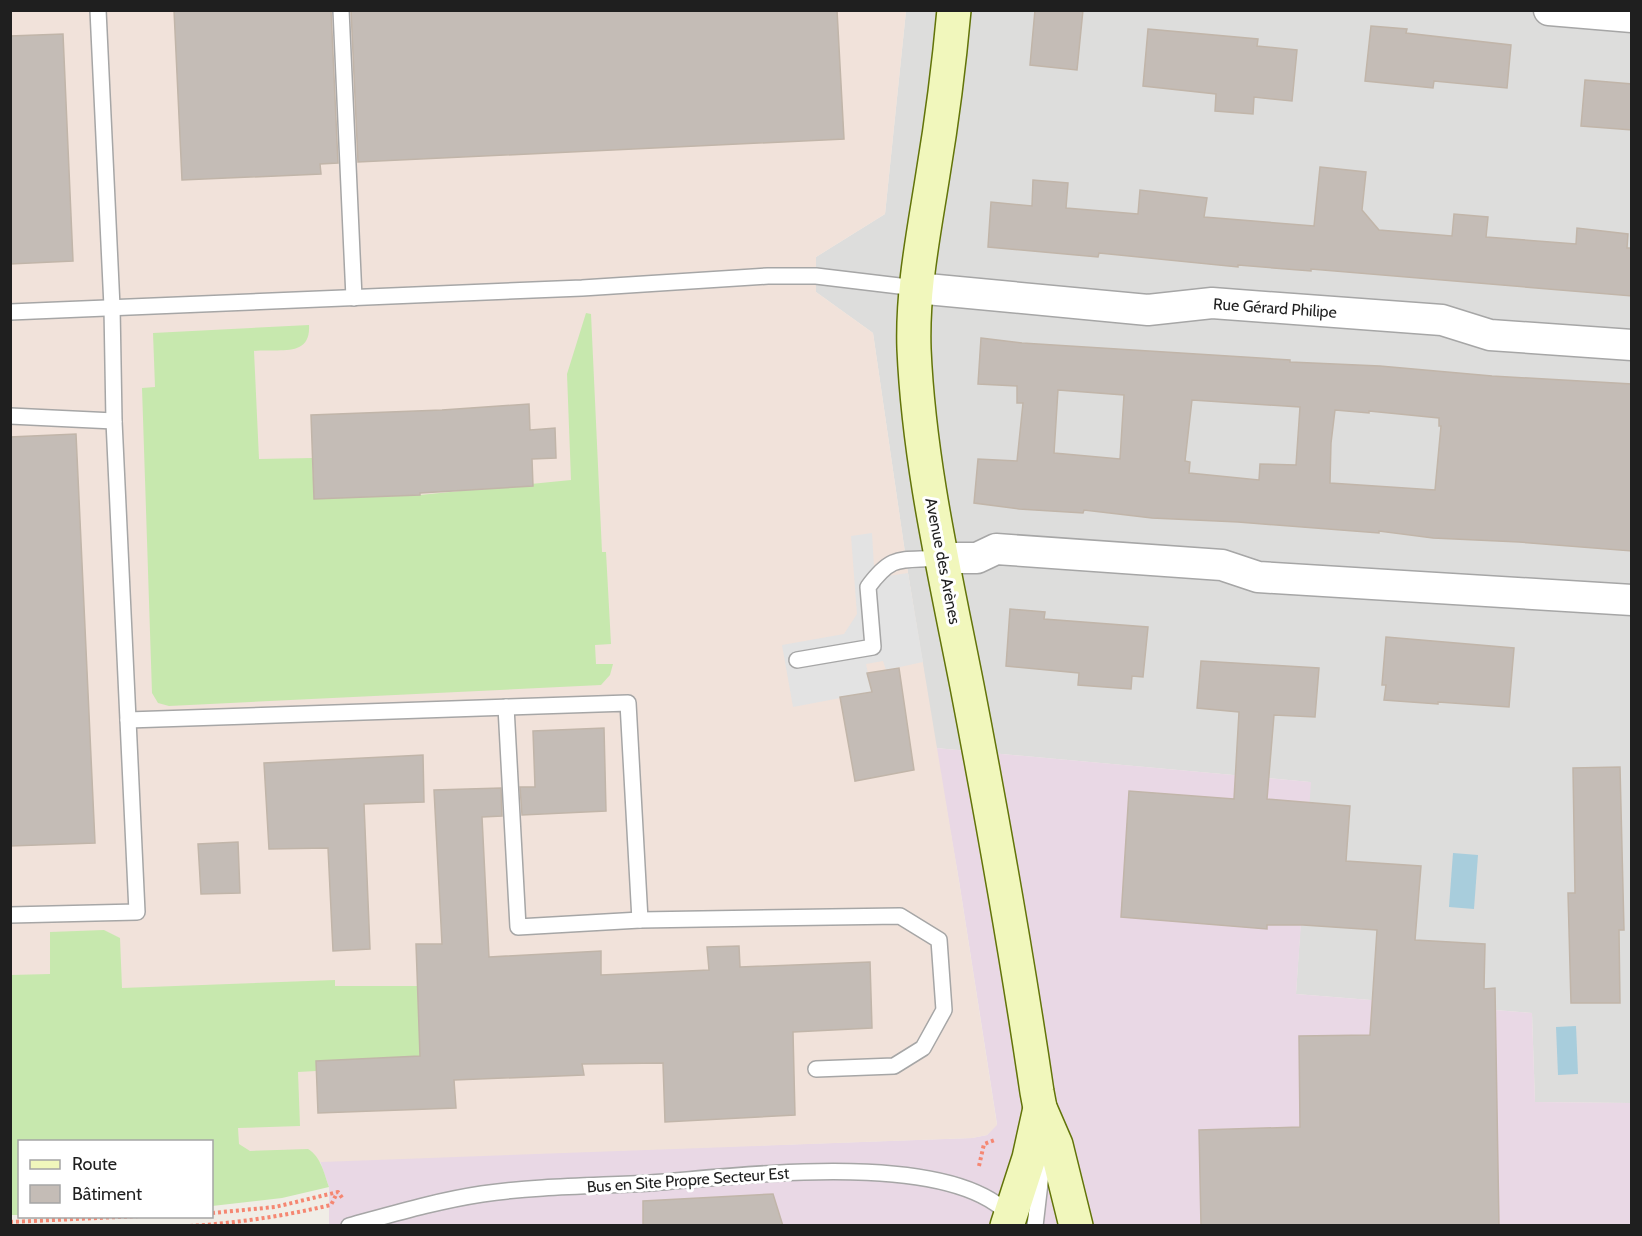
<svg xmlns="http://www.w3.org/2000/svg" width="1642" height="1236" font-family="Cabin,sans-serif">
<style>
.residential{fill:#dddddc}
.industrial{fill:#e9d8e5}
.military{fill:#f1e2da}
.grass{fill:#c7e8ae}
.parking{fill:#e3e3e3}
.water{fill:#a8cddc}
.building{fill:#c4bcb6;stroke:#c1b5a9;stroke-width:1.5;fill-rule:evenodd}
.lines{fill:none;stroke-linecap:round;stroke-linejoin:round}
.lane-casing{stroke:#a6a6a6;stroke-width:18}
.street-casing{stroke:#a6a6a6;stroke-width:33}
.secondary-casing{stroke:#627409;stroke-width:36}
.path{stroke:#f58772;stroke-width:4;stroke-dasharray:3 3;stroke-linecap:butt}
.lane{stroke:#fff;stroke-width:15}
.street{stroke:#fff;stroke-width:30}
.secondary{stroke:#f1f7bc;stroke-width:33}
.labels{text-anchor:middle;dominant-baseline:central;stroke-width:6;stroke-linejoin:round;paint-order:stroke}
.street-label{font-size:16px;fill:#1f1f1f;stroke:#fff}
</style>
<rect width="100%" height="100%" fill="#f0ede6"/>
<!-- residential -->
<polygon class="residential" points="906,11 1631,11 1631,1103 1535,1102 1532,1013 1296,994 1310,782 936,748 908,573 873,333 816,292 816,257 885,214"/>
<!-- industrial -->
<polygon class="industrial" points="936,748 1311,782 1296,994 1532,1013 1535,1102 1631,1103 1632,1225 329,1226 329,1187 320,1161 972,1138 987,1135 997,1124 959,881"/>
<!-- military -->
<polygon class="military" points="10,11 906,11 885,214 816,257 816,292 873,333 908,573 959,881 997,1125 987,1135 972,1138 237,1165 212,1142 20,1142 11,1199"/>
<!-- grass -->
<g class="grass">
<path d="M586,313L591,314L602,552H606L611,644L595,645L596,664H613L610,675L601,685L169,706L158,703L152,693L142,388L155,387L153,333L309,325C311,359 278,348 254,351L259,459L312,458L314,499L420,495L571,480L567,374Z"/>
<path d="M104,930L120,938L122,988L335,980V986H418L424,1056L317,1061L316,1071L298,1072L300,1126L238,1128L239,1144L250,1151L308,1149C321,1157 324,1173 329,1187L282,1198L212,1206V1142H20L19,1215H11L10,975L50,974V932Z"/>
</g>
<!-- parking -->
<polygon class="parking" points="872,533 874,567 888,576 908,573 923,662 886,670 883,661 866,664 872,692 793,707 782,645 844,634 857,614 851,536"/>
<!-- water -->
<g class="water">
<polygon points="1453,853 1478,855 1474,909 1449,907"/>
<polygon points="1576,1026 1578,1074 1558,1075 1556,1027"/>
</g>
<!-- building -->
<g class="building">
<polygon points="174,10 331,10 338,163 320,164 321,174 182,180"/>
<polygon points="351,10 837,10 844,139 358,162"/>
<polygon points="1035,10 1083,10 1077,70 1030,65"/>
<polygon points="1371,26 1407,29 1406,33 1511,45 1507,88 1434,81 1433,88 1365,81"/>
<polygon points="1148,29 1258,39 1257,46 1297,50 1292,101 1254,97 1253,114 1215,111 1216,94 1143,86"/>
<polygon points="63,34 73,261 10,264 10,36"/>
<polygon points="1585,80 1632,84 1632,130 1581,126"/>
<polygon points="1320,167 1366,172 1362,210 1379,230 1452,236 1454,214 1488,217 1486,237 1576,244 1577,228 1628,234 1627,248 1632,248 1632,296 1311,269 1311,271 1238,265 1238,267 1099,253 1098,257 988,247 991,202 1032,206 1033,180 1068,183 1066,208 1138,214 1140,190 1207,198 1204,217 1314,226"/>
<path d="M981,338L1022,343L1290,360V362L1380,366L1492,376L1632,384V551L1519,542L1433,538L1379,531V533L1238,522L1152,518L1084,510L1083,513L1019,509L974,503L978,459L1017,461L1023,403H1017V386L978,384ZM1058,390L1124,395L1120,459L1054,453ZM1192,400L1300,407L1296,465L1260,464L1259,480L1189,473L1190,462L1185,461ZM1335,410L1369,413V411L1439,418V426H1441L1435,490L1330,483L1331,443Z"/>
<polygon points="529,404 530,430 555,428 556,458 532,459 533,486 420,493 420,495 314,499 311,415 442,410"/>
<polygon points="76,434 95,843 10,846 10,437"/>
<polygon points="1010,609 1045,612 1044,619 1148,627 1143,677 1132,676 1131,689 1078,685 1079,673 1006,666"/>
<polygon points="1386,637 1514,648 1509,707 1438,702 1438,704 1384,700 1386,685 1382,685"/>
<polygon points="1201,661 1319,668 1315,717 1274,715 1267,799 1350,806 1346,861 1421,866 1415,940 1485,944 1484,989 1495,988 1499,1226 1201,1226 1199,1130 1300,1127 1299,1036 1370,1035 1377,930 1303,925 1267,925 1267,929 1121,917 1129,791 1234,799 1239,712 1197,708"/>
<polygon points="899,668 914,770 855,781 840,697 872,692 867,673"/>
<polygon points="604,728 606,811 522,815 520,787 535,787 533,731"/>
<polygon points="423,755 424,802 364,804 370,949 333,951 328,848 269,849 264,763"/>
<polygon points="1620,767 1624,930 1619,930 1620,1003 1571,1003 1568,893 1575,893 1573,768"/>
<polygon points="501,788 502,816 482,817 489,957 601,951 601,975 709,970 707,947 739,946 740,967 870,962 872,1028 793,1032 795,1115 665,1122 663,1063 582,1064 584,1075 454,1080 456,1108 318,1113 316,1061 420,1056 416,944 442,944 434,790"/>
<polygon points="238,842 240,893 201,894 198,844"/>
<polygon points="773,1194 783,1226 643,1226 643,1201"/>
</g>
<g class="lines">
<defs>
<g id="lane">
<polyline points="341,10 354,298"/>
<polyline points="10,312 582,288 768,276 816,276 916,288"/>
<polyline points="10,416 114,421"/>
<path d="M797,660L873,647L868,587C893,553 901,561 940,558"/>
<polyline points="506,707 518,927 640,920"/>
<polyline points="128,720 628,703 640,920 900,916 939,940 944,1010 923,1048 894,1066 816,1069"/>
<polyline points="10,915 137,912 114,421 112,307 98,10"/>
<path d="M349,1226C393,1214 436,1201 482,1194C537,1186 594,1186 650,1183C735,1177 952,1147 1012,1218"/>
<polyline points="1035,1226 1043,1157"/>
</g>
<g id="street">
<polyline points="1549,10 1632,17"/>
<polyline points="916,288 1148,310 1212,303 1442,320 1490,335 1632,345"/>
<polyline points="940,558 977,558 996,549 1222,565 1258,577 1632,600"/>
</g>
<g id="secondary">
<path d="M954,10C949,65 942,120 933,174C924,232 912,290 914,349C919,463 945,574 967,686C993,821 1017,956 1037,1092L1040,1108L1056,1145L1076,1226"/>
<polyline points="1007,1226 1029,1158 1040,1108"/>
</g>
</defs>
<!-- lane casing -->
<use href="#lane" class="lane-casing"/>
<!-- street casing -->
<use href="#street" class="street-casing"/>
<!-- secondary casing -->
<use href="#secondary" class="secondary-casing"/>
<!-- path -->
<g class="path">
<polyline points="979,1166 984,1144 995,1140"/>
<polyline points="212,1213 275,1207 338,1192 343,1199"/>
<polyline points="10,1222 141,1216"/>
<path d="M190,1226C237,1223 284,1216 331,1205L337,1193"/>
</g>
<!-- lane -->
<use href="#lane" class="lane"/>
<!-- street -->
<use href="#street" class="street"/>
<!-- secondary -->
<use href="#secondary" class="secondary"/>
</g>
<g class="labels">
<!-- street labels -->
<g class="street-label">
<text transform="translate(1275 308) rotate(4)">Rue Gérard Philipe</text>
<text transform="translate(943 561) rotate(79)">Avenue des Arènes</text>
<text transform="translate(688 1180) rotate(-4)">Bus en Site Propre Secteur Est</text>
</g>
</g>
<!-- border -->
<rect width="1642" height="1236" fill="none" stroke="#1f1f1f" stroke-width="24"/>
<!-- legend -->
<rect x="18" y="1140" width="195" height="78" fill="#ffffff" stroke="#a5a5a5" stroke-width="1.5"/>
<rect x="30" y="1160" width="30" height="9" fill="#f1f7bc" stroke="#a5a5a5" stroke-width="1.5"/>
<text x="72" y="1170" font-size="18" fill="#1f1f1f">Route</text>
<rect x="30" y="1185" width="30" height="18" fill="#c4bcb6" stroke="#a5a5a5" stroke-width="1.5"/>
<text x="72" y="1200" font-size="18" fill="#1f1f1f">Bâtiment</text>
</svg>
